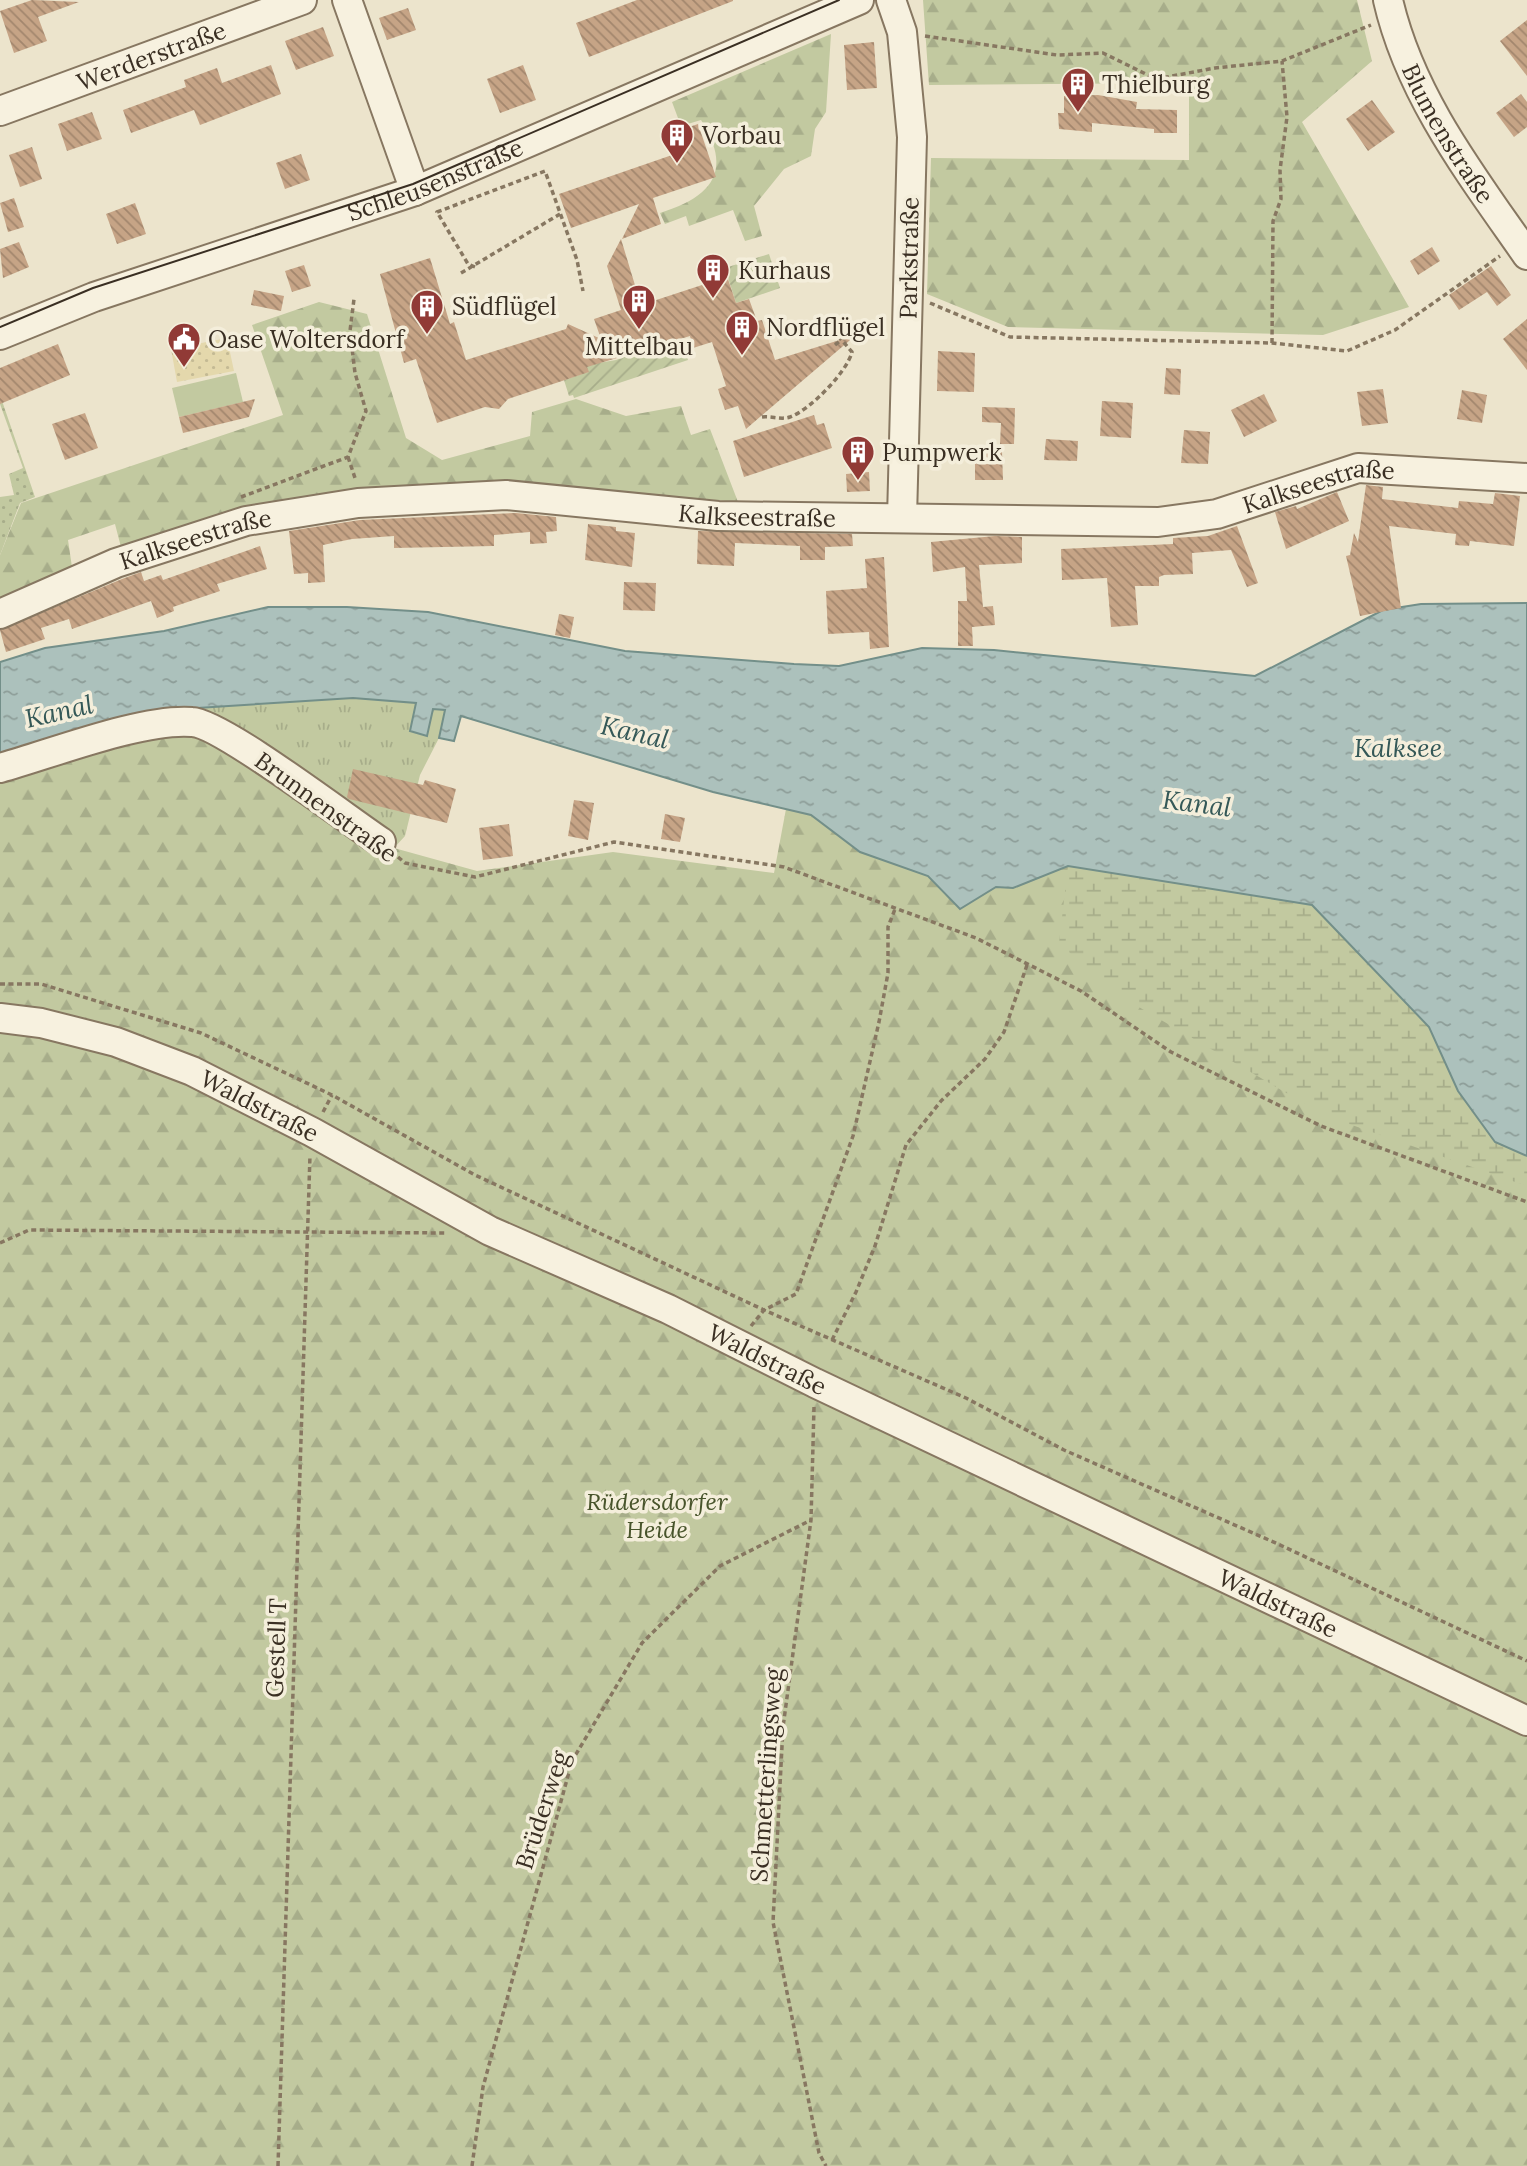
<svg xmlns="http://www.w3.org/2000/svg" width="1527" height="2166" font-family="Lora,serif">
<style>
.grass{fill:url(#grass-dots)}
.forest{fill:url(#forest-firs)}
.wetland{fill:url(#wetland-marsh)}
.sand{fill:url(#sand-dots)}
.park{fill:url(#park-tufts)}
.garden{fill:url(#garden-furrows)}
.pitch{fill:#c2c9a0}
.water{fill:url(#water-ripples);stroke:#738f89;stroke-width:2}
.building{fill:url(#building-back-hatch)}
.lines{fill:none;stroke-linecap:round;stroke-linejoin:round}
.minor-casing{stroke:#877761;stroke-width:32}
.path{stroke:#877761;stroke-width:3.5;stroke-dasharray:5 3.5;stroke-linecap:butt}
.minor{stroke:#f7f1df;stroke-width:28}
.tram{stroke:#3a2f23;stroke-width:2}
.labels{text-anchor:middle;dominant-baseline:central;stroke-width:7;stroke-linejoin:round;paint-order:stroke}
.street-label{font-size:24px;fill:#3a2f23;stroke:#f4eedb}
.poi-label{font-size:24px;fill:#3a2f23;stroke:#f4eedb;text-anchor:start}
.park-label{font-size:24px;font-style:italic;fill:#48542b;stroke:#f4eedb}
.water-label{font-size:26px;font-style:italic;fill:#345857;stroke:#f4eedb}
</style>
<defs>
<pattern id="grass-dots" width="8" height="8" patternUnits="userSpaceOnUse" patternTransform="scale(1.75)"><rect width="8" height="8" fill="#c2c9a0"/><path d="M2 2h.1M6 6h.1" fill="none" stroke="#a7ad8a" stroke-width="1.8" stroke-linecap="round"/></pattern>
<pattern id="forest-firs" width="22" height="20" patternUnits="userSpaceOnUse" patternTransform="scale(1.75)"><rect width="22" height="20" fill="#c2c9a0"/><path d="M5 1l3.5 6h-7zM16 11l3.5 6h-7z" fill="#a7ad8a"/></pattern>
<pattern id="wetland-marsh" width="20" height="14" patternUnits="userSpaceOnUse" patternTransform="scale(1.75)"><rect width="20" height="14" fill="#c2c9a0"/><path d="M1 5h8M5 5V1M11 12h8M15 12V8" fill="none" stroke="#a7ad8a"/></pattern>
<pattern id="sand-dots" width="8" height="8" patternUnits="userSpaceOnUse" patternTransform="scale(1.75)"><rect width="8" height="8" fill="#e4d8ac"/><path d="M2 2h.1M6 6h.1" fill="none" stroke="#c4ba94" stroke-width="1.8" stroke-linecap="round"/></pattern>
<pattern id="park-tufts" width="24" height="20" patternUnits="userSpaceOnUse" patternTransform="scale(1.75)"><rect width="24" height="20" fill="#c2c9a0"/><path d="M3 7l-1-3M5 7V3M7 7l1-3M15 17l-1-3M17 17v-4M19 17l1-3" fill="none" stroke="#a7ad8a"/></pattern>
<pattern id="garden-furrows" width="10" height="10" patternUnits="userSpaceOnUse" patternTransform="scale(1.75)"><rect width="10" height="10" fill="#c2c9a0"/><path d="M-1 1l2-2M0 10L10 0M9 11l2-2" fill="none" stroke="#a7ad8a"/></pattern>
<pattern id="water-ripples" width="26" height="14" patternUnits="userSpaceOnUse" patternTransform="scale(1.75)"><rect width="26" height="14" fill="#acc1bc"/><path d="M2 4q2-2 4 0t4 0M15 11q2-2 4 0t4 0" fill="none" stroke="#8d9d98"/></pattern>
<pattern id="building-back-hatch" width="6" height="6" patternUnits="userSpaceOnUse" patternTransform="scale(1.75)"><rect width="6" height="6" fill="#c6a486"/><path d="M-1 5l2 2M0 0l6 6M5-1l2 2" fill="none" stroke="#a2866d"/></pattern>
</defs>
<rect width="100%" height="100%" fill="#ece4cc"/>
<!-- grass -->
<polygon class="grass" points="0,395 35,497 20,503 0,555 0,497 14,495 9,474 23,468 0,404"/>
<!-- forest -->
<g class="forest">
<polygon points="923,0 1357,0 1372,61 1302,122 1409,307 1323,335 1008,327 927,294 931,158 1189,160 1189,83 929,85"/>
<path d="M831,34L826,112L815,129L811,156L784,169L754,206L762,236L745,241L733,210L689,226L686,216L665,224L660,213C713,197 733,170 701,120L681,126L672,102Z"/>
<polygon points="319,302 367,314 406,438 442,460 530,436 532,412 576,399 626,416 681,406 691,435 710,429 738,502 529,484 311,495 122,551 115,524 68,540 73,574 0,606 0,555 21,503 283,415 252,325"/>
<polygon points="200,707 394,848 477,871 613,852 774,873 786,809 811,815 860,852 928,876 960,909 996,887 1013,888 1068,866 1495,1142 1527,1156 1527,2166 0,2166 0,753 166,710"/>
</g>
<!-- wetland -->
<polygon class="wetland" points="1068,866 1312,905 1429,1027 1458,1091 1495,1142 1527,1156 1527,1186 1326,1116 1113,992 1059,943"/>
<!-- sand -->
<polygon class="sand" points="227,338 234,371 177,382 171,349"/>
<!-- park -->
<polygon class="park" points="353,698 416,703 411,731 427,735 433,709 446,710 439,738 420,775 405,836 394,848 200,707"/>
<!-- garden -->
<g class="garden">
<polygon points="769,254 780,288 736,303 725,268"/>
<polygon points="681,336 688,360 574,398 573,395 569,396 564,380 588,372 586,365 616,360"/>
</g>
<!-- pitch -->
<polygon class="pitch" points="236,373 243,402 179,417 172,388"/>
<!-- water -->
<polygon class="water" points="1527,603 1527,1156 1495,1142 1458,1091 1429,1027 1312,905 1068,866 1013,888 996,887 960,909 928,876 860,852 811,815 713,792 461,716 454,741 439,738 445,710 433,709 427,736 410,731 416,703 353,698 166,710 0,753 0,662 45,648 164,631 268,607 347,607 428,612 625,651 794,664 839,666 922,648 994,650 1255,676 1383,610 1421,604"/>
<!-- building -->
<g class="building">
<polygon points="32,0 79,2 38,17 47,41 14,53 0,11"/>
<polygon points="637,0 733,0 733,1 589,57 576,23"/>
<polygon points="408,8 416,30 387,40 379,18"/>
<polygon points="1527,20 1527,76 1500,41"/>
<polygon points="323,27 334,56 296,70 285,41"/>
<polygon points="874,42 877,88 847,90 844,45"/>
<polygon points="271,65 281,94 200,125 194,110 131,133 123,110 186,87 184,80 217,68 222,83"/>
<polygon points="523,65 536,100 500,113 487,79"/>
<polygon points="1521,94 1527,102 1527,127 1514,137 1496,113"/>
<polygon points="1098,95 1137,102 1136,109 1177,110 1177,133 1154,133 1154,129 1092,123 1092,132 1059,129 1058,113 1064,113 1064,96"/>
<polygon points="1372,100 1395,132 1368,151 1346,119"/>
<polygon points="92,112 102,139 67,151 58,124"/>
<polygon points="698,124 716,177 653,198 661,224 622,239 639,204 571,228 559,194 675,154 668,134"/>
<polygon points="32,147 42,179 20,187 9,155"/>
<polygon points="301,154 310,180 285,189 276,163"/>
<polygon points="14,198 24,227 8,232 0,203"/>
<polygon points="135,203 146,234 117,244 106,214"/>
<polygon points="621,239 641,305 702,285 705,277 715,280 727,276 736,303 749,299 757,321 762,320 775,360 856,335 746,429 738,406 725,410 718,389 726,386 712,342 693,348 690,336 587,367 589,372 508,399 499,409 485,407 437,423 416,359 404,363 380,274 430,258 450,324 454,322 466,360 566,329 568,324 601,339 594,319 621,310 607,266"/>
<polygon points="19,242 29,267 3,278 0,249"/>
<polygon points="1432,247 1440,261 1418,275 1410,261"/>
<polygon points="304,265 311,286 292,292 285,271"/>
<polygon points="1491,266 1511,295 1497,306 1487,292 1459,310 1449,295"/>
<polygon points="254,290 284,296 281,311 251,305"/>
<polygon points="1527,319 1527,370 1503,339"/>
<polygon points="58,344 70,375 0,404 0,368"/>
<polygon points="938,351 975,353 974,392 937,391"/>
<polygon points="1166,368 1181,369 1180,395 1164,394"/>
<polygon points="1383,389 1388,423 1362,426 1357,392"/>
<polygon points="1462,390 1487,395 1482,423 1457,419"/>
<polygon points="1264,394 1277,421 1244,437 1231,410"/>
<polygon points="255,399 249,417 183,433 179,417"/>
<polygon points="1102,401 1133,403 1131,438 1100,436"/>
<polygon points="982,407 1015,408 1014,444 1000,444 1001,423 982,422"/>
<polygon points="85,413 98,448 65,460 52,424"/>
<polygon points="814,415 817,425 824,423 832,448 744,477 733,441"/>
<polygon points="1184,430 1210,432 1208,464 1181,463"/>
<polygon points="1046,439 1078,441 1077,461 1044,460"/>
<polygon points="1002,452 1003,480 975,480 975,453"/>
<polygon points="869,472 870,491 847,492 846,474"/>
<polygon points="1366,485 1383,487 1382,499 1458,508 1459,501 1493,504 1495,493 1520,496 1514,546 1470,541 1469,546 1455,545 1456,534 1389,526 1401,608 1360,616 1346,556 1350,555 1354,533 1358,542"/>
<polygon points="1337,492 1349,521 1286,549 1275,512 1296,506 1297,509"/>
<polygon points="516,513 556,517 557,531 546,532 547,543 530,544 530,532 494,535 494,546 394,548 394,536 352,539 323,545 325,582 308,583 308,573 294,574 289,531 360,520"/>
<polygon points="588,524 616,527 616,531 635,533 632,567 585,560"/>
<polygon points="1237,526 1258,583 1247,587 1231,550 1192,553 1193,574 1164,575 1159,577 1159,586 1135,586 1138,625 1111,627 1107,578 1062,580 1061,549 1173,544 1173,538 1208,536"/>
<polygon points="698,531 852,534 853,546 825,547 825,560 800,560 800,546 735,543 734,566 697,564"/>
<polygon points="995,536 1022,537 1022,563 979,565 983,607 993,606 995,625 972,627 973,646 958,646 958,601 967,601 965,567 933,572 931,542"/>
<polygon points="260,546 267,569 217,584 220,591 173,607 174,611 157,618 151,601 72,629 69,619 41,628 45,639 6,652 0,630 122,579 141,572 144,581 161,575 163,580"/>
<polygon points="884,557 889,647 870,649 869,632 828,634 826,591 867,588 865,559"/>
<polygon points="624,582 656,583 655,611 623,610"/>
<polygon points="559,614 574,617 570,638 555,635"/>
<polygon points="353,769 423,785 425,780 456,789 447,823 349,799 347,797"/>
<polygon points="574,800 594,803 588,840 568,836"/>
<polygon points="665,814 685,818 680,842 661,839"/>
<polygon points="509,824 513,856 483,860 479,828"/>
</g>
<g class="lines">
<defs>
<g id="minor">
<polyline points="347,0 415,191"/>
<polyline points="891,0 902,32 912,137 902,518"/>
<path id="s1" d="M1388,0C1410,96 1472,176 1527,255"/>
<path id="s2" d="M0,111L302,0"/>
<path id="s3" d="M0,335L94,297L415,191L859,0"/>
<path id="s4" d="M0,614L116,563L246,521L358,503L506,495L718,516L1158,522L1217,514L1358,468L1527,478"/>
<path d="M0,768C51,754 142,718 192,722C221,723 348,820 381,842"/>
<path id="s5" d="M0,1018L41,1023L116,1042L192,1071L312,1132L490,1231L668,1309L815,1383L1527,1721"/>
</g>
</defs>
<!-- minor casing -->
<use href="#minor" class="minor-casing"/>
<!-- path -->
<g class="path">
<polyline points="925,36 1057,55 1103,53 1156,79 1215,68 1282,61 1371,25"/>
<polyline points="475,267 468,264 437,212 545,171 577,260 583,291"/>
<polyline points="461,273 560,214"/>
<polyline points="930,303 1010,337 1272,343 1347,351 1395,330 1500,256"/>
<polyline points="1272,343 1273,221 1281,199 1280,170 1287,117 1282,61"/>
<polyline points="835,345 841,340"/>
<path d="M762,417C772,416 781,420 790,417C810,410 847,372 852,352L839,337"/>
<polyline points="348,457 356,481"/>
<polyline points="241,497 348,457 366,411 355,373 350,331 354,299"/>
<polyline points="398,857 405,863 475,877 614,842 784,867 976,938 1081,991 1171,1052 1321,1126 1527,1202"/>
<polyline points="0,984 41,984 201,1033 332,1095 475,1175 764,1310 966,1398 1064,1450 1278,1544 1527,1661"/>
<polyline points="323,1112 332,1095"/>
<polyline points="0,1243 29,1230 446,1233"/>
<polyline points="751,1326 764,1310 796,1294 853,1136 879,1022 888,973 888,927 895,909"/>
<polyline points="832,1340 856,1292 875,1246 906,1145 941,1101 985,1059 1004,1032 1027,965"/>
<polyline points="814,1407 811,1520 783,1727 773,1922 819,2153 826,2166"/>
<polyline points="278,2166 310,1155"/>
<polyline points="472,2166 483,2087 572,1761 642,1643 720,1566 811,1520"/>
</g>
<!-- minor -->
<use href="#minor" class="minor"/>
<!-- tram -->
<polyline class="tram" points="0,327 93,288 413,184 839,0"/>
</g>
<!-- icons -->
<defs>
<symbol id="building-pin" viewBox="-11 -11 22 30"><path d="M0 17L-7.5 6A9.5 9.5 0 1 1 7.5 6Z" fill="#913a36" stroke="#f4eedb"/><path d="M-4-6H4V6H1V3H-1V6H-4ZM-2.5-4.3h1.7v1.8h-1.7ZM.8-4.3h1.7v1.8H.8ZM-2.5-1h1.7V.8h-1.7ZM.8-1h1.7V.8H.8Z" fill="#fff"/></symbol>
<symbol id="civic-pin" viewBox="-11 -11 22 30"><path d="M0 17L-7.5 6A9.5 9.5 0 1 1 7.5 6Z" fill="#913a36" stroke="#f4eedb"/><path d="M-.6-6.5H3V-4.5H.6V-3L4-1V1h2V6H-6V1h2V-1L-.6-3ZM-1.2 2.5V6h2.4V2.5Z" fill="#fff"/></symbol>
</defs>
<g fill-rule="evenodd">
<use href="#building-pin" x="1059" y="65" width="38" height="52"/>
<use href="#building-pin" x="658" y="116" width="38" height="52"/>
<use href="#building-pin" x="694" y="251" width="38" height="52"/>
<use href="#building-pin" x="620" y="282" width="38" height="52"/>
<use href="#building-pin" x="408" y="287" width="38" height="52"/>
<use href="#building-pin" x="723" y="308" width="38" height="52"/>
<use href="#civic-pin" x="165" y="320" width="38" height="52"/>
<use href="#building-pin" x="839" y="433" width="38" height="52"/>
</g>
<g class="labels">
<!-- street labels -->
<g class="street-label">
<text stroke="none"><textPath href="#s2" startOffset="161">Werderstraße</textPath></text>
<text stroke="none"><textPath href="#s1" startOffset="147">Blumenstraße</textPath></text>
<text stroke="none"><textPath href="#s3" startOffset="462">Schleusenstraße</textPath></text>
<text transform="translate(909 258) rotate(-89)">Parkstraße</text>
<text stroke="none"><textPath href="#s4" startOffset="1344">Kalkseestraße</textPath></text>
<text stroke="none"><textPath href="#s4" startOffset="777">Kalkseestraße</textPath></text>
<text stroke="none"><textPath href="#s4" startOffset="210">Kalkseestraße</textPath></text>
<text transform="translate(326 807) rotate(36)">Brunnenstraße</text>
<text stroke="none"><textPath href="#s5" startOffset="276">Waldstraße</textPath></text>
<text stroke="none"><textPath href="#s5" startOffset="844">Waldstraße</textPath></text>
<text stroke="none"><textPath href="#s5" startOffset="1410">Waldstraße</textPath></text>
<text transform="translate(276 1648) rotate(-88)">Gestell T</text>
<text transform="translate(766 1775) rotate(-86)">Schmetterlingsweg</text>
<text transform="translate(542 1810) rotate(-72)">Brüderweg</text>
</g>
<!-- poi labels -->
<g class="poi-label">
<text x="1102" y="84">Thielburg</text>
<text x="702" y="135">Vorbau</text>
<text x="738" y="270">Kurhaus</text>
<text x="452" y="306">Südflügel</text>
<text x="766" y="327">Nordflügel</text>
<text x="208" y="339">Oase Woltersdorf</text>
<text x="639" y="346" text-anchor="middle">Mittelbau</text>
<text x="882" y="452">Pumpwerk</text>
</g>
<!-- park labels -->
<g class="park-label">
<text x="657" y="1501">Rüdersdorfer<tspan x="657" dy="28">Heide</tspan></text>
</g>
<!-- water labels -->
<g class="water-label">
<text transform="translate(59 711) rotate(-13)">Kanal</text>
<text transform="translate(635 732) rotate(13)">Kanal</text>
<text x="1398" y="747">Kalksee</text>
<text transform="translate(1197 803) rotate(7)">Kanal</text>
</g>
</g>
</svg>
